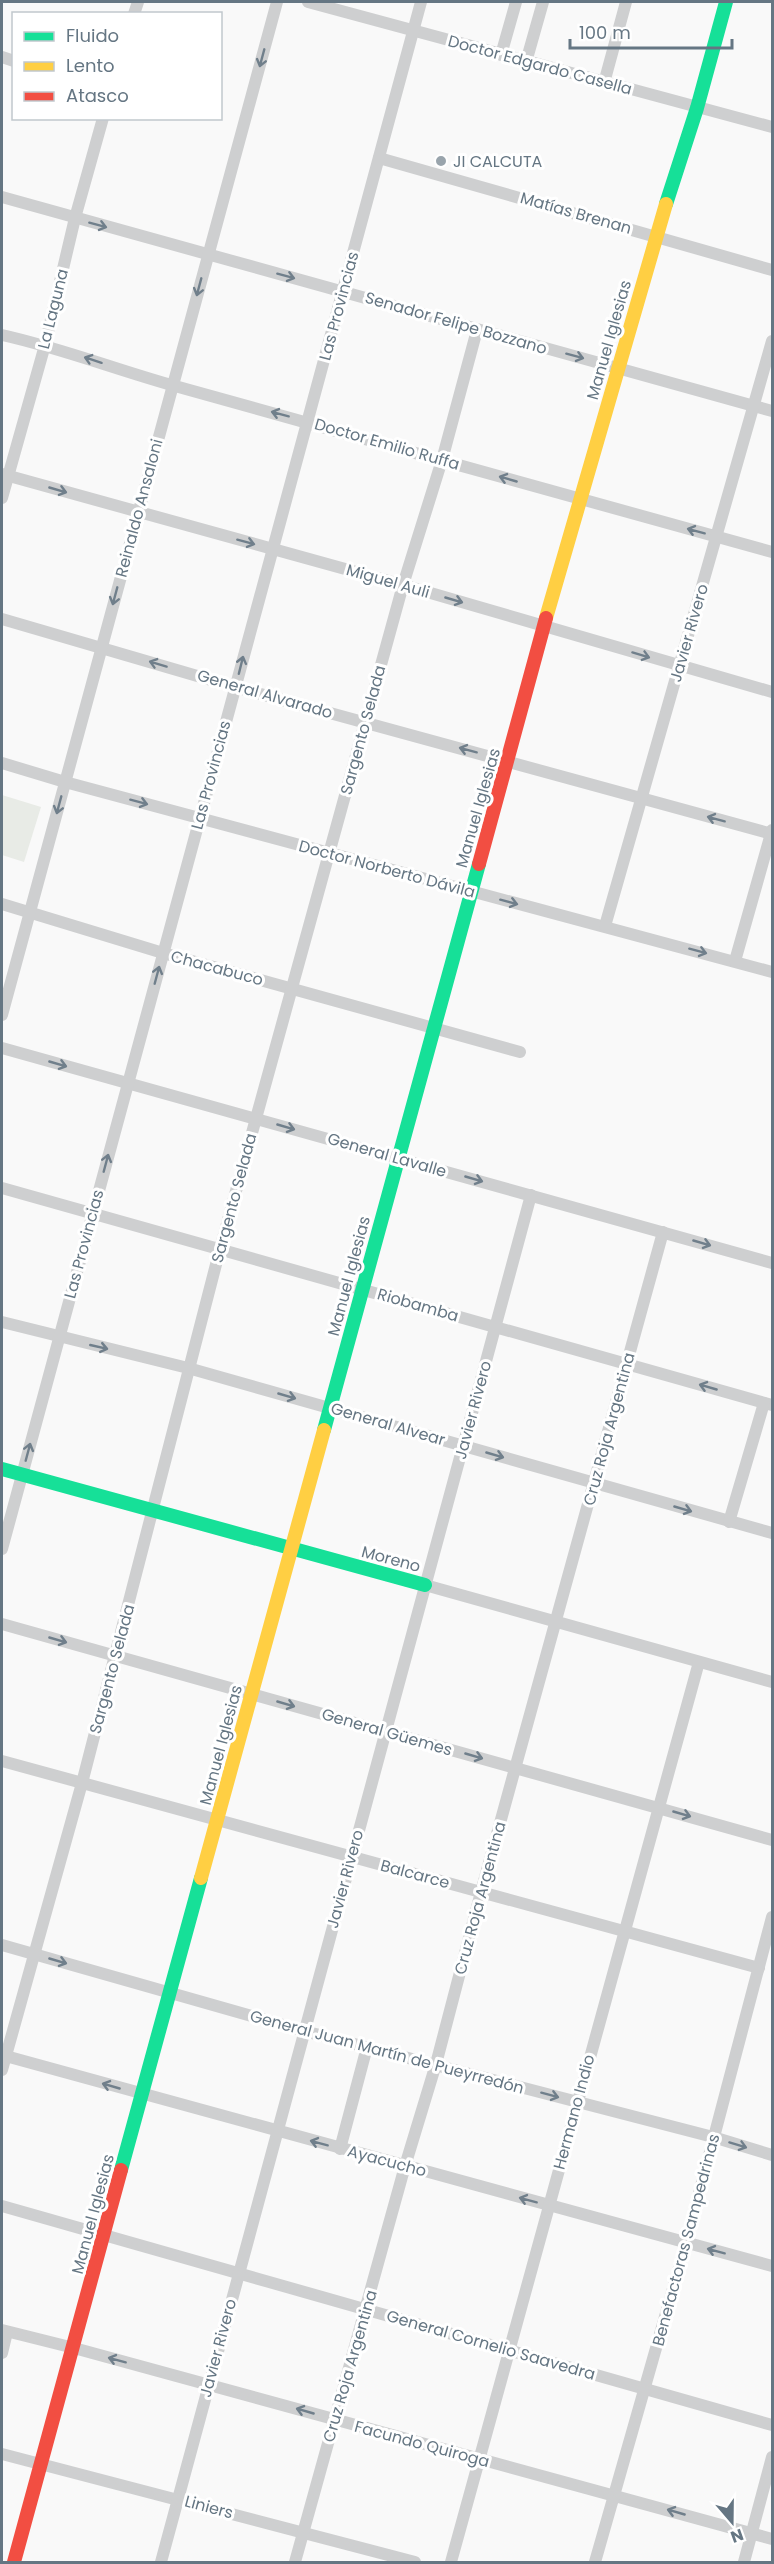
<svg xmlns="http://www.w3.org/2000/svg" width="774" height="2564" font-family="Poppins,sans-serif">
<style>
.green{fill:#e8ebe6}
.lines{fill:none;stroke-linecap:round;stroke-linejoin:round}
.street{stroke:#cecfd0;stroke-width:12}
.fast{stroke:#16e098;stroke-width:14}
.slow{stroke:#ffcf43;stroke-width:14}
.jam{stroke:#f24e42;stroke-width:14}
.oneway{stroke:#707f8b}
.poi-dot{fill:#99a4ac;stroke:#fff;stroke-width:2}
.labels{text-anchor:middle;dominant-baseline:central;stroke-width:6;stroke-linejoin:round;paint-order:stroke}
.street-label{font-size:16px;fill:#657683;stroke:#fff}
.poi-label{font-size:16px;fill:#657683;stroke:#fff;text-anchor:start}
</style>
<rect width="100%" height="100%" fill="#f9f9f9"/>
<!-- green -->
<polygon class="green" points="2,795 41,807 24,862 2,855"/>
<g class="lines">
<!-- street -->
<g class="street">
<polyline points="308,2 772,127"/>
<polyline points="134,14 138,2"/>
<polyline points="501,55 516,2"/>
<polyline points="2,57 14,61"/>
<polyline points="526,62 543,2"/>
<polyline points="604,83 626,2"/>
<polyline points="379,158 772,270"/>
<polyline points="2,197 772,411"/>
<path d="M2,335C61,348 117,370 175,386C374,441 573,498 772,552"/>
<polyline points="2,474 403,585 772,692"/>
<polyline points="2,498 45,345 75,218 103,118"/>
<polyline points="2,619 235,687 772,834"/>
<polyline points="2,763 65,782 772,972"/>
<polyline points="2,904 163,953 520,1052"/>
<polyline points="605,926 772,341"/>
<polyline points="735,961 772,830"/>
<polyline points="2,1015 277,2"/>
<polyline points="2,1048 772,1263"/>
<polyline points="2,1188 772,1405"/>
<polyline points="2,1322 188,1368 772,1533"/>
<polyline points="729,1522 764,1403"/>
<polyline points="2,1549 421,2"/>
<polyline points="425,1585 772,1682"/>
<polyline points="2,1624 772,1840"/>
<polyline points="2,1761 759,1968"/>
<polyline points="2,1945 304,2031 713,2137 772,2155"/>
<polyline points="2,2055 772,2266"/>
<polyline points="2,2070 82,1783 220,1249 403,585 442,460 477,330"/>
<polyline points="340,2149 367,2047"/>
<polyline points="2,2206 772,2425"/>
<polyline points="2,2330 74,2348 772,2539"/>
<polyline points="2,2353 7,2332"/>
<polyline points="2,2454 415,2562"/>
<polyline points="161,2562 531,1195"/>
<polyline points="295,2562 405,2166 436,2064 481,1892 663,1232"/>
<polyline points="451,2562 699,1662"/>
<polyline points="595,2562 686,2243 772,1917"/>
<polyline points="744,2562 772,2457"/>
</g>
<!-- fast -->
<g class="fast">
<polyline points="666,204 697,108 726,2"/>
<polyline points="324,1430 479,864"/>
<polyline points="2,1469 425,1585"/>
<polyline points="121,2170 201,1878"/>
</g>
<!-- slow -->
<g class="slow">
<polyline points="546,618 666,204"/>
<polyline points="201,1878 324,1430"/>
</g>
<!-- jam -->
<g class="jam">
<polyline points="479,864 546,618"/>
<polyline points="14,2562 121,2170"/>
</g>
</g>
<!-- one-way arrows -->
<defs><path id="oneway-shaft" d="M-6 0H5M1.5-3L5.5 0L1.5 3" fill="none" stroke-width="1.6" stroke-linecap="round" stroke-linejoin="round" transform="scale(1.5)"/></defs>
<g class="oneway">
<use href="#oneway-shaft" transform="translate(262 58) rotate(105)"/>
<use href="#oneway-shaft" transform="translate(98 225) rotate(15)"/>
<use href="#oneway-shaft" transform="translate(286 276) rotate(15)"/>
<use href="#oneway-shaft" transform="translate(199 287) rotate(105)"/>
<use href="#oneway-shaft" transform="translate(575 356) rotate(15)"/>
<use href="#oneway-shaft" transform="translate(93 360) rotate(-162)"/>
<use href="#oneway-shaft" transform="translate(280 414) rotate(-165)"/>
<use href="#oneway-shaft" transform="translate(508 479) rotate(-164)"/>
<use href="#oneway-shaft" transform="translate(58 490) rotate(16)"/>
<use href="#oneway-shaft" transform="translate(696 531) rotate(-165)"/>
<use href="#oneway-shaft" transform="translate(246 542) rotate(15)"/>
<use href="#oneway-shaft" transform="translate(115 596) rotate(105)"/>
<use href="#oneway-shaft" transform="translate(454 600) rotate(16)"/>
<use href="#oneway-shaft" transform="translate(641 655) rotate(17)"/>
<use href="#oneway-shaft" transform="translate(158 664) rotate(-163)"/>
<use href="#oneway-shaft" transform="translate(241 665) rotate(-76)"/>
<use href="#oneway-shaft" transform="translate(468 750) rotate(-165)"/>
<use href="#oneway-shaft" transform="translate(139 802) rotate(15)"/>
<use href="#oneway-shaft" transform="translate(59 805) rotate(105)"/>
<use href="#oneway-shaft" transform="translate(716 819) rotate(-165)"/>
<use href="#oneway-shaft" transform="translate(509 902) rotate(15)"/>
<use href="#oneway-shaft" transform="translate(698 951) rotate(15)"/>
<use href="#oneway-shaft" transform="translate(157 975) rotate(-75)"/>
<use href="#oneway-shaft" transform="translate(58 1064) rotate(16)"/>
<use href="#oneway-shaft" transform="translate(286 1127) rotate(16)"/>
<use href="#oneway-shaft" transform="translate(106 1163) rotate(-75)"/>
<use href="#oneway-shaft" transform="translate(474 1179) rotate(16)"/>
<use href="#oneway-shaft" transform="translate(702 1243) rotate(16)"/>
<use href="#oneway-shaft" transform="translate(99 1347) rotate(13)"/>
<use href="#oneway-shaft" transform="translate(708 1387) rotate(-164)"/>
<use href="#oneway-shaft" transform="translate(287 1396) rotate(16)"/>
<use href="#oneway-shaft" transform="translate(28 1452) rotate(-75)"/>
<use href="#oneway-shaft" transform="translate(495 1455) rotate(16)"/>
<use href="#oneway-shaft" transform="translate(683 1509) rotate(16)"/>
<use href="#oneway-shaft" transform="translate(58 1640) rotate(16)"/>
<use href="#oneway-shaft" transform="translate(286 1704) rotate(16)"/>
<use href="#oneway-shaft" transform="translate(474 1756) rotate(16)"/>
<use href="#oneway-shaft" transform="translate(682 1814) rotate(16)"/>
<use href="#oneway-shaft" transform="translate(58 1961) rotate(16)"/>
<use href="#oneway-shaft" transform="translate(111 2086) rotate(-164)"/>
<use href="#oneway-shaft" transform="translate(550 2095) rotate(15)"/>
<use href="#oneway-shaft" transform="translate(319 2143) rotate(-165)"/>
<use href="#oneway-shaft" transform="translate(738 2145) rotate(17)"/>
<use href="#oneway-shaft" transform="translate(528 2200) rotate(-165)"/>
<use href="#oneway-shaft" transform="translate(716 2251) rotate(-165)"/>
<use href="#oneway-shaft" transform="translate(117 2360) rotate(-165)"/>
<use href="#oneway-shaft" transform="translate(305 2411) rotate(-164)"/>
<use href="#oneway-shaft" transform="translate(676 2512) rotate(-164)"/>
</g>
<!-- markers -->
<circle class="poi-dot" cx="441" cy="161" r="6"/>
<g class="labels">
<!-- street labels -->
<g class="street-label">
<text transform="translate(540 65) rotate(15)">Doctor Edgardo Casella</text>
<text transform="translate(576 213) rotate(16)">Matías Brenan</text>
<text transform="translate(339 306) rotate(-75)">Las Provincias</text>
<text transform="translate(53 309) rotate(-76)">La Laguna</text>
<text transform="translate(456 323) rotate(16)">Senador Felipe Bozzano</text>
<text transform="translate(609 340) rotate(-74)">Manuel Iglesias</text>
<text transform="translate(387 444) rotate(16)">Doctor Emilio Ruffa</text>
<text transform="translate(139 508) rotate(-75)">Reinaldo Ansaloni</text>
<text transform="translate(388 581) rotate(16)">Miguel Auli</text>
<text transform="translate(689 633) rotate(-74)">Javier Rivero</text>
<text transform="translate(265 694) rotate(16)">General Alvarado</text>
<text transform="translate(363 730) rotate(-75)">Sargento Selada</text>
<text transform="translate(211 775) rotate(-75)">Las Provincias</text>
<text transform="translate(478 808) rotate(-74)">Manuel Iglesias</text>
<text transform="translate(387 869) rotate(15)">Doctor Norberto Dávila</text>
<text transform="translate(217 968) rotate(15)">Chacabuco</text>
<text transform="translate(387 1155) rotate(16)">General Lavalle</text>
<text transform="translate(234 1198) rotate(-75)">Sargento Selada</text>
<text transform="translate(84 1244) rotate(-75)">Las Provincias</text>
<text transform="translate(349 1276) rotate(-75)">Manuel Iglesias</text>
<text transform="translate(418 1305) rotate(16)">Riobamba</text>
<text transform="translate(473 1410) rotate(-75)">Javier Rivero</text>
<text transform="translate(388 1424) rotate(16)">General Alvear</text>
<text transform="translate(609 1429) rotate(-75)">Cruz Roja Argentina</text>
<text transform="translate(391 1559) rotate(15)">Moreno</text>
<text transform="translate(112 1669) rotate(-75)">Sargento Selada</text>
<text transform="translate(387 1732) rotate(16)">General Güemes</text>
<text transform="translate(221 1745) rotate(-75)">Manuel Iglesias</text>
<text transform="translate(415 1874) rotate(15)">Balcarce</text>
<text transform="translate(345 1879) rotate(-75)">Javier Rivero</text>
<text transform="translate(480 1898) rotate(-75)">Cruz Roja Argentina</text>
<text transform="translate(387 2052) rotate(15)">General Juan Martín de Pueyrredón</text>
<text transform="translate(574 2112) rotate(-75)">Hermano Indio</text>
<text transform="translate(387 2161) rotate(15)">Ayacucho</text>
<text transform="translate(93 2214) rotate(-75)">Manuel Iglesias</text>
<text transform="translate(686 2240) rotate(-75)">Benefactoras Sampedrinas</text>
<text transform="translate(491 2345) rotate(16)">General Cornelio Saavedra</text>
<text transform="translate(218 2348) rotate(-75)">Javier Rivero</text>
<text transform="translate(350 2366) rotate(-74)">Cruz Roja Argentina</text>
<text transform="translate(422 2444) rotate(15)">Facundo Quiroga</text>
<text transform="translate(209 2507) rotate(15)">Liniers</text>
</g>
<!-- poi labels -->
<g class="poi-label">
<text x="453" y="161">JI CALCUTA</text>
</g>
</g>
<!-- border -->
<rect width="774" height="2564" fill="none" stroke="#657683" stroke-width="6"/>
<!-- legend -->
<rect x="12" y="12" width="210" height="108" fill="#ffffff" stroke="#c1c8cd" stroke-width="1.5"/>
<rect x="24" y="32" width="30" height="9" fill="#16e098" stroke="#c1c8cd" stroke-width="1.5"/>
<text x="66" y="42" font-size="18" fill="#657683">Fluido</text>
<rect x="24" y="62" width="30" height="9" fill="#ffcf43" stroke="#c1c8cd" stroke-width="1.5"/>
<text x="66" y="72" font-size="18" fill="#657683">Lento</text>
<rect x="24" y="92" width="30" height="9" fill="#f24e42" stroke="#c1c8cd" stroke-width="1.5"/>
<text x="66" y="102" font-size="18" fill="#657683">Atasco</text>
<!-- north arrow -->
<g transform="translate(732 2522) rotate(160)" stroke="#ffffff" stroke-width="4.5" paint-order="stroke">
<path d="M0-4.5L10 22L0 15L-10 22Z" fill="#657683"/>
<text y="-9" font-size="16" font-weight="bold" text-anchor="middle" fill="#657683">N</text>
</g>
<!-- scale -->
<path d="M570 39v9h162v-9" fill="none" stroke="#657683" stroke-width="3"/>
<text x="579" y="39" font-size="18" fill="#657683" stroke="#ffffff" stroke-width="4.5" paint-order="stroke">100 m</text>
</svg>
